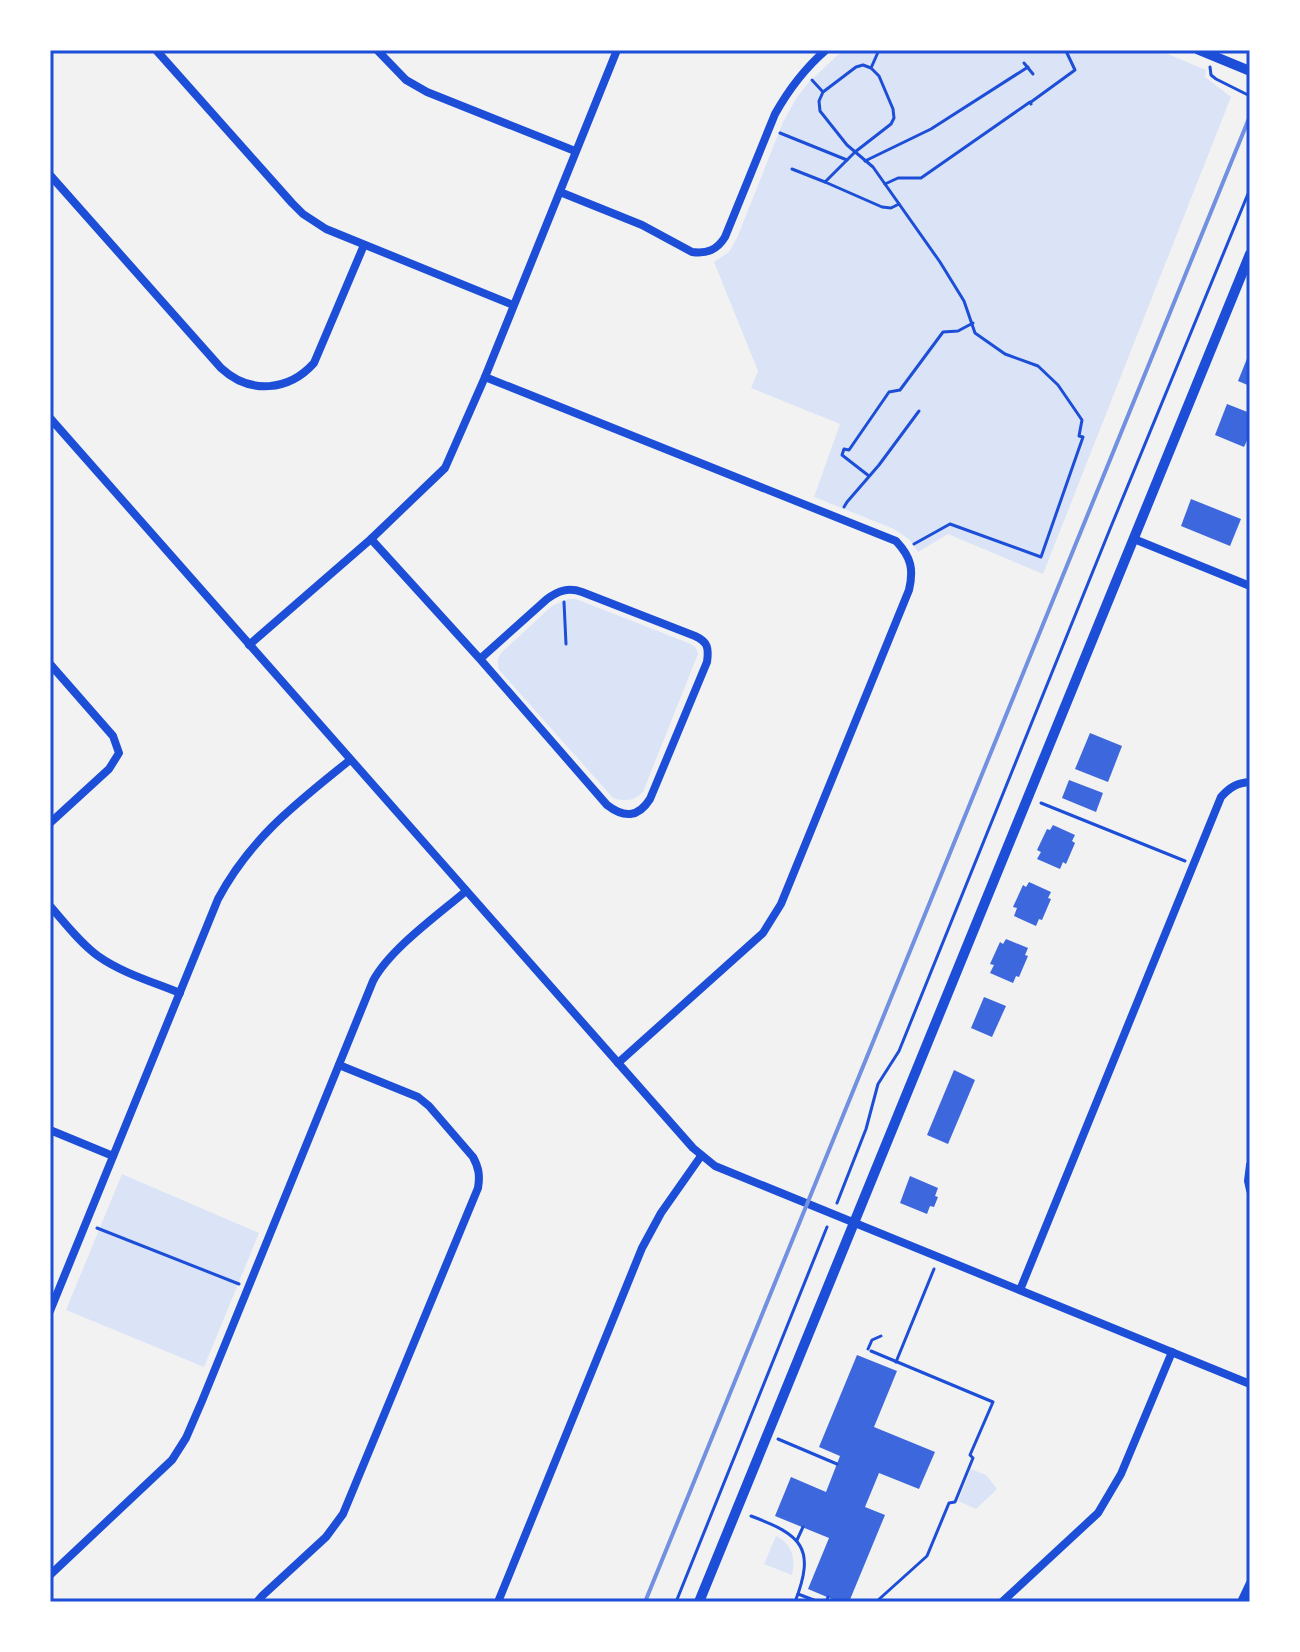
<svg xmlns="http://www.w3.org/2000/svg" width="1300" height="1652" font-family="'Crimson Pro',serif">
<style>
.green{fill:#dbe4f7}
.building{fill:#3d67dc}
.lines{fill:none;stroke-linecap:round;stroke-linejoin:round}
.path{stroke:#1d4ed8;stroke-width:3}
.minor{stroke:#1d4ed8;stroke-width:8}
.tertiary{stroke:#1d4ed8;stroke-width:10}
.rail{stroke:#7290e2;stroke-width:4}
.neatline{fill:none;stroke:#1d4ed8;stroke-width:3}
</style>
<rect width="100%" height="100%" fill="#f2f2f2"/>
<!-- green -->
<g class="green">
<polygon points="843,50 1158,50 1206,70 1205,77 1231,97 1043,574 948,534 918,552 910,540 894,529 814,497 840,424 751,388 758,371 714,262 729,252 737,238 783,122 797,97 809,82"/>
<path d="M568,599H576L691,644L696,648L698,654L643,792C633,801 626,802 613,798L499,670C497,661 497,658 503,651L552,606Z"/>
<polygon points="122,1174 259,1233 204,1367 66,1310"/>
<polygon points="971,1469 986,1475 997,1489 976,1509 958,1501"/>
<path d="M776,1536C792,1544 796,1558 792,1575L764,1564Z"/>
</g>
<!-- building -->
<g class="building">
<polygon points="1250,351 1250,386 1238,381"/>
<polygon points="1227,404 1250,413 1250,434 1244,447 1215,435"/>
<polygon points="1191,499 1241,519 1230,546 1181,526"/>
<polygon points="1090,733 1122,746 1108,782 1075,769"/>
<polygon points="1069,780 1103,793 1096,812 1062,798"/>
<polygon points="1053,825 1075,835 1072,841 1075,843 1066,864 1063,862 1060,869 1037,859 1041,852 1037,850 1047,829 1050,830"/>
<polygon points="1029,882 1051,892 1048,898 1051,899 1042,920 1039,919 1036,926 1014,916 1017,908 1013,907 1023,885 1026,887"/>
<polygon points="1006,939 1028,948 1025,955 1028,956 1019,977 1016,976 1013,983 990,973 994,965 990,964 1000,942 1003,944"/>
<polygon points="984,997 1006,1006 992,1037 971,1028"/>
<polygon points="954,1070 975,1080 948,1144 927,1135"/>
<polygon points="910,1176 938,1188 935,1196 938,1197 934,1207 930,1206 927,1214 900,1203"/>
<polygon points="857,1355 897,1371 874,1427 935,1452 919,1489 879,1473 865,1507 885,1515 849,1602 839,1602 808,1589 829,1538 775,1516 791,1477 826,1492 840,1456 819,1447"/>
</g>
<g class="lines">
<!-- path -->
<g class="path">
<polyline points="1024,63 1033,74"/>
<polyline points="1210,67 1211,75 1216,79 1250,96"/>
<polyline points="871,68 879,50"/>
<polyline points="812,80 823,92"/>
<polyline points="1031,102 1075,70 1066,51"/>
<polyline points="780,133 847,160"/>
<polyline points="865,161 931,129 1028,67"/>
<polyline points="792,169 825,182 855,152 891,124 894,118 893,109 879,76 871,68 863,65 856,67 823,92 819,101 820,111 847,145 873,167 940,262 964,301 975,333 1005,354 1038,366 1058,385 1082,420 1079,436 1083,437 1041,557 950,524 914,544"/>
<polyline points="825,182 882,207 891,208 899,204"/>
<polyline points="885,184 898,178 921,178 1030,102 1031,104"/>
<polyline points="869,476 842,455 844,449 849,450 889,392 900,390 943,332 958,331 973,323"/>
<polyline points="844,507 847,502 879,465 919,411"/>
<polyline points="564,602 566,644"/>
<polyline points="1041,803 1185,861"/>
<polyline points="837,1203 866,1129 878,1084 899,1051 1110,529 1250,189"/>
<polyline points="97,1228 239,1284"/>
<polyline points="868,1349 872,1340 881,1336"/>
<polyline points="871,1351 993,1402 970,1455 973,1458 955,1502 949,1503 927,1556 876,1602"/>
<polyline points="896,1362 934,1269"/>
<polyline points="778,1439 837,1464"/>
<path d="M751,1516C802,1535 816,1548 795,1602"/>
<polyline points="797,1540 803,1527"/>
<polyline points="798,1594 819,1602"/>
<polyline points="676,1602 827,1227"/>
<polyline points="826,1602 828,1597"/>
</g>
<!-- minor -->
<g class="minor">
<polyline points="156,50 292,203 303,214 326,229 513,305"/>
<polyline points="377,50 406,80 427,92 575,151"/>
<path d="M50,175L221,368C250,395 289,391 314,363L364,245"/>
<path d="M560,192L642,225L692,252C707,254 717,250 725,237L775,114C789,89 804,69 826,50"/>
<path d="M485,377L896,541C911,557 914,569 909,590L781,904L763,933L618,1063"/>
<polyline points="50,418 693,1148 715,1166 1250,1384"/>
<path d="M371,539L480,659L607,805C624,818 638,818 650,799L707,662C709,648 708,642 695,636L582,592C568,587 558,591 547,599L480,659"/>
<polyline points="1134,539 1250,586"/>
<polyline points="249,645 371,539 445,468 485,377 617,50"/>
<polyline points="50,664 113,736 119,753 109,769 50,823"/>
<path d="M50,906C65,923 80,943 98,956C122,973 153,982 180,993"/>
<polyline points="50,1130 113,1156"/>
<polyline points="1250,1165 1248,1181 1250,1190"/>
<path d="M1020,1290L1221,797C1230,787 1237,783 1250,782"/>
<path d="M50,1311L218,899C251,837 297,803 350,760"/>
<path d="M50,1575L172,1460L186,1438L202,1401L373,981C390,949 438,915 466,891"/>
<path d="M257,1602L262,1596L326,1537L343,1514L478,1188C480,1176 479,1168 473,1157L429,1106L418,1097L339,1065"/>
<polyline points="498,1602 642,1248 661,1213 701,1156"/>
<polyline points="1002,1602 1098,1513 1121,1474 1172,1352"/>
<polyline points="1241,1602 1250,1583"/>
</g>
<!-- tertiary -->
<g class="tertiary">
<polyline points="1199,50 1250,71"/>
<polyline points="699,1602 1250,254"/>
</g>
<!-- rail -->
<polyline class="rail" points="645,1602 1250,116"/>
</g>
<!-- border -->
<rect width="1300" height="1652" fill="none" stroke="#ffffff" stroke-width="104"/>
<rect x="52" y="52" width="1196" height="1548" class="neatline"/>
</svg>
